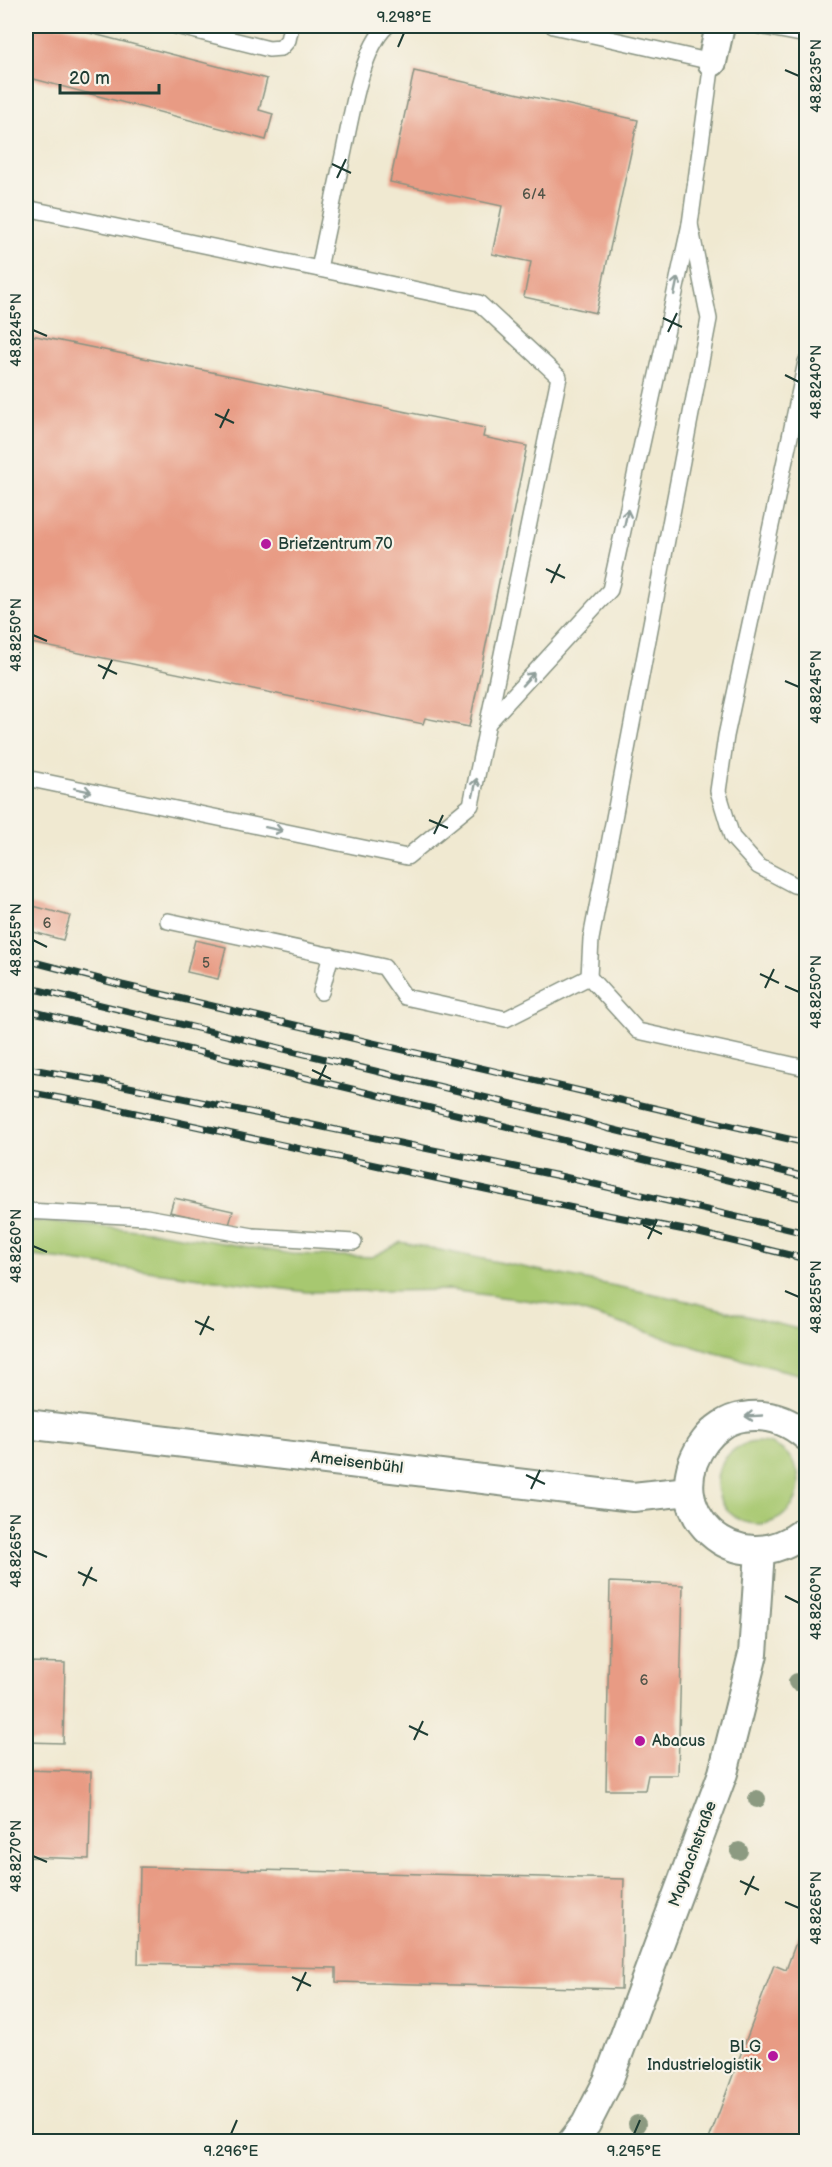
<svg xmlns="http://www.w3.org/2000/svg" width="832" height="2167" font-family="'Balsamiq Sans',sans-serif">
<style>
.green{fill:#a7c870;stroke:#638252;stroke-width:1.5}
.building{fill:#e89b84}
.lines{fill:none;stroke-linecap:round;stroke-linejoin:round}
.service-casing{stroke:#889382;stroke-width:18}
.minor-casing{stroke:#889382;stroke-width:32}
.service{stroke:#fff;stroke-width:15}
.minor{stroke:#fff;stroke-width:28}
.rail-casing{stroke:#1f3d34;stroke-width:7}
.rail{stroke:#f7f3e8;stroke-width:4.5;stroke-dasharray:14;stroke-linecap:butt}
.tree{fill:#8c9a81}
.oneway{stroke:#8f9e9a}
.ticks{fill:none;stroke:#1f3d34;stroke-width:2}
.poi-dot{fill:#b5179e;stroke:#f7f3e8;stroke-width:2}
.labels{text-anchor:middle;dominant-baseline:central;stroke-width:4.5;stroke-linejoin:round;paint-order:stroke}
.number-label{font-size:14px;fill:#515448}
.poi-label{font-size:16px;fill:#1f3d34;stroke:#f7f3e8;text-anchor:start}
.street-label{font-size:16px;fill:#1f3d34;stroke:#f7f3e8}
.neatline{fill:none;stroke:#1f3d34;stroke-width:2}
.ticks-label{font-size:15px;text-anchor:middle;fill:#1f3d34}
</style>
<rect width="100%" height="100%" fill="#f7f3e8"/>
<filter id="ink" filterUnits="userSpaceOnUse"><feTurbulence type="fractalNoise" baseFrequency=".0167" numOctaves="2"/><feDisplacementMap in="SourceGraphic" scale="12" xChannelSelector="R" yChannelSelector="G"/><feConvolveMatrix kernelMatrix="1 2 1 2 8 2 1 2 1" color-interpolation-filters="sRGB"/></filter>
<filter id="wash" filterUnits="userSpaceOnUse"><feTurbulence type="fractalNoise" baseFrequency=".008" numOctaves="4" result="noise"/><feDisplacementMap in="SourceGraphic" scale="24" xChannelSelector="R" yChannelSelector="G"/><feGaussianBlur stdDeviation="1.35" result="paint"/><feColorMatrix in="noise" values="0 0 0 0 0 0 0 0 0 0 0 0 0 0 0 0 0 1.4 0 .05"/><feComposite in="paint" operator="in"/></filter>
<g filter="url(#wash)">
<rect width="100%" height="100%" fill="#f0e9d1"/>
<!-- green -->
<g class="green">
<polygon points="26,1220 149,1231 292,1254 372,1257 401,1242 688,1301 806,1331 806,1376 708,1351 561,1305 450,1290 307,1292 26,1255"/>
<circle cx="758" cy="1483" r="41"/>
</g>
<g id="blocks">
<!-- building -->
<g class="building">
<polygon points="26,26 63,26 267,79 259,110 273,114 266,140 26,77"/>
<polygon points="414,71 638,120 596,313 524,297 531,262 492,254 502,206 390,182"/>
<polygon points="26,334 485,428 483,437 527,446 469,727 425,718 423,724 26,642"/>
<polygon points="26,904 70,916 63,940 26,930"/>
<polygon points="195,940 226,947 218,979 187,972"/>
<polygon points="174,1198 233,1211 229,1225 170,1212"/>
<polygon points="610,1582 683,1585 678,1775 648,1775 645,1790 606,1790"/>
<polygon points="26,1662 65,1663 63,1743 26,1742"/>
<polygon points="26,1770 91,1772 89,1859 26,1857"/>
<polygon points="140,1867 624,1879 621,1989 336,1982 336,1968 138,1964"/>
<polygon points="806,1915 806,2142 708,2142 774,1965 786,1970"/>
</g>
</g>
</g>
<g filter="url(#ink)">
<use href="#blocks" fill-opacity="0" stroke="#889382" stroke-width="1.5"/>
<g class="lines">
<defs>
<g id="service">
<polyline points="176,26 269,49 281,48 288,40 291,26"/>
<polyline points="759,26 806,35"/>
<polyline points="26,208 319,269"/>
<polyline points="806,362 726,736 718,791 732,837 758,866 794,885 806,887"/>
<polyline points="489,722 610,590 690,224 712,62 553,26"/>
<path d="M26,778L407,857L471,805L559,377L479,303L319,269C326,233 334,197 342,160C350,125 360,50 387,26"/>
<polyline points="168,921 384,967 405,997 506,1019 589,977 591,939 709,319 690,224"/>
<polyline points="589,977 638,1031 806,1068"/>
<polyline points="321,992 331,955"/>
<polyline points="26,1211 146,1217 253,1236 354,1242"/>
</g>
<g id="minor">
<polyline points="712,62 720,26"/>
<polyline points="26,1424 633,1497 689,1491"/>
<path d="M806,1436C788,1420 767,1413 743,1417C728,1419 714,1429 705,1441C654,1508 737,1588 806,1530"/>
<polyline points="572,2142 586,2124 608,2081 723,1773 753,1654 760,1551"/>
</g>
</defs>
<!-- service casing -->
<use href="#service" class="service-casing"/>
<!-- minor casing -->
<use href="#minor" class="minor-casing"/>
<!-- service -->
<use href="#service" class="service"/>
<!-- minor -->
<use href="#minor" class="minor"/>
<defs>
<g id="rail">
<polyline points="26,960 122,985 806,1143"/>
<polyline points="26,987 579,1120 606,1128 806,1177"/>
<polyline points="26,1010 806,1199"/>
<polyline points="26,1068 100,1081 564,1177 806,1233"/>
<polyline points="26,1092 94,1104 587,1211 695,1232 806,1259"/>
</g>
</defs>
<!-- rail casing -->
<use href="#rail" class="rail-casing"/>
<!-- rail -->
<use href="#rail" class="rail"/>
</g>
<!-- trees -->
<g class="tree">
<circle cx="797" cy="1682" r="9"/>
<circle cx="757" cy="1799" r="9"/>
<circle cx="739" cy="1851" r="9"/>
<circle cx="637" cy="2124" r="9"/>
</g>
<!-- one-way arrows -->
<defs><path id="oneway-shaft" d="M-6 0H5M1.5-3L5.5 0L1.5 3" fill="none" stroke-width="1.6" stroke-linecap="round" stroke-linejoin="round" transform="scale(1.5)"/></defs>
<g class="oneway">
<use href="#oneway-shaft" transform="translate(676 286) rotate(-78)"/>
<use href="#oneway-shaft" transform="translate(626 518) rotate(-78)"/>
<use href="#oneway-shaft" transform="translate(528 679) rotate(-47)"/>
<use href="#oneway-shaft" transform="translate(475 787) rotate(-78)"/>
<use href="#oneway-shaft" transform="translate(83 790) rotate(12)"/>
<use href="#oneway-shaft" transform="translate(274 829) rotate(12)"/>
<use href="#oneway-shaft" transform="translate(754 1416) rotate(177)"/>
</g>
</g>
<!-- ticks -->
<path class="ticks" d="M398,47L404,33M785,70L799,76M332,164L351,173M337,178L346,159M663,318L682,327M33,330L47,336M668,332L677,313M785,375L799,382M215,414L234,423M220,428L229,409M546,569L565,578M551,583L560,564M33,635L47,641M98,665L117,674M103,679L112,660M785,681L799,687M429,820L448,828M434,834L443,815M33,940L47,947M760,974L779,983M785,986L799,992M765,988L774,969M312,1070L331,1079M317,1084L326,1065M643,1225L662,1234M648,1239L657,1220M33,1246L47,1252M785,1291L799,1297M195,1321L214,1330M200,1335L209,1316M526,1475L545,1484M531,1489L540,1470M33,1551L47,1557M78,1572L97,1581M83,1586L92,1567M785,1596L799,1603M409,1726L428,1735M414,1740L423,1721M33,1856L47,1862M740,1881L759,1890M745,1895L754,1876M785,1902L799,1908M292,1977L311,1986M297,1991L306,1972M231,2134L237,2120M634,2134L640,2120"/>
<!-- markers -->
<g class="poi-dot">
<circle cx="266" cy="544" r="6"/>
<circle cx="640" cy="1741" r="6"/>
<circle cx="773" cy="2056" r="6"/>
</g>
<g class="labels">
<!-- number labels -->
<g class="number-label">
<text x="534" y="194">6/4</text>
<text x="47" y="923">6</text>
<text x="206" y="963">5</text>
<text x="644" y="1680">6</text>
</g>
<!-- poi labels -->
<g class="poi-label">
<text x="278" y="544">Briefzentrum 70</text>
<text x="652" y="1741">Abacus</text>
<text x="761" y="2047" text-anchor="end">BLG<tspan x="761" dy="18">Industrielogistik</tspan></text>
</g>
<!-- street labels -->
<g class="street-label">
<text transform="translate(357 1463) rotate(7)">Ameisenbühl</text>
<text transform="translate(693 1854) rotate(-70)">Maybachstraße</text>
</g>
</g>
<!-- margin -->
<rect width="832" height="2167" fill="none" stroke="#f7f3e8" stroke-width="66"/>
<!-- scale -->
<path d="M60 84v9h99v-9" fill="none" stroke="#1f3d34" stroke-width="3"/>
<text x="69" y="84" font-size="18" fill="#1f3d34" stroke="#f7f3e8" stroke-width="4.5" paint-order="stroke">20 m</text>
<rect x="33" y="33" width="766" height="2101" class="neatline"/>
<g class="ticks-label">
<text x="404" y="22">9.298°E</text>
<text transform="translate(816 76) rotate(-90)" y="5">48.8235°N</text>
<text transform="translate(16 330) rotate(-90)" y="5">48.8245°N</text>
<text transform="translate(816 382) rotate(-90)" y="5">48.8240°N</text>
<text transform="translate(16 635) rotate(-90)" y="5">48.8250°N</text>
<text transform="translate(816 687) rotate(-90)" y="5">48.8245°N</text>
<text transform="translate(16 940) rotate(-90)" y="5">48.8255°N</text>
<text transform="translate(816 992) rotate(-90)" y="5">48.8250°N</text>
<text transform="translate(16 1246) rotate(-90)" y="5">48.8260°N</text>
<text transform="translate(816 1297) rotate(-90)" y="5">48.8255°N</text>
<text transform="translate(16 1551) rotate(-90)" y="5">48.8265°N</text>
<text transform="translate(816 1603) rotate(-90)" y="5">48.8260°N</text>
<text transform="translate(16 1856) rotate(-90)" y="5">48.8270°N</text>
<text transform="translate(816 1908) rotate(-90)" y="5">48.8265°N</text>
<text x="231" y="2156">9.296°E</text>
<text x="634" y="2156">9.295°E</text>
</g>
</svg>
